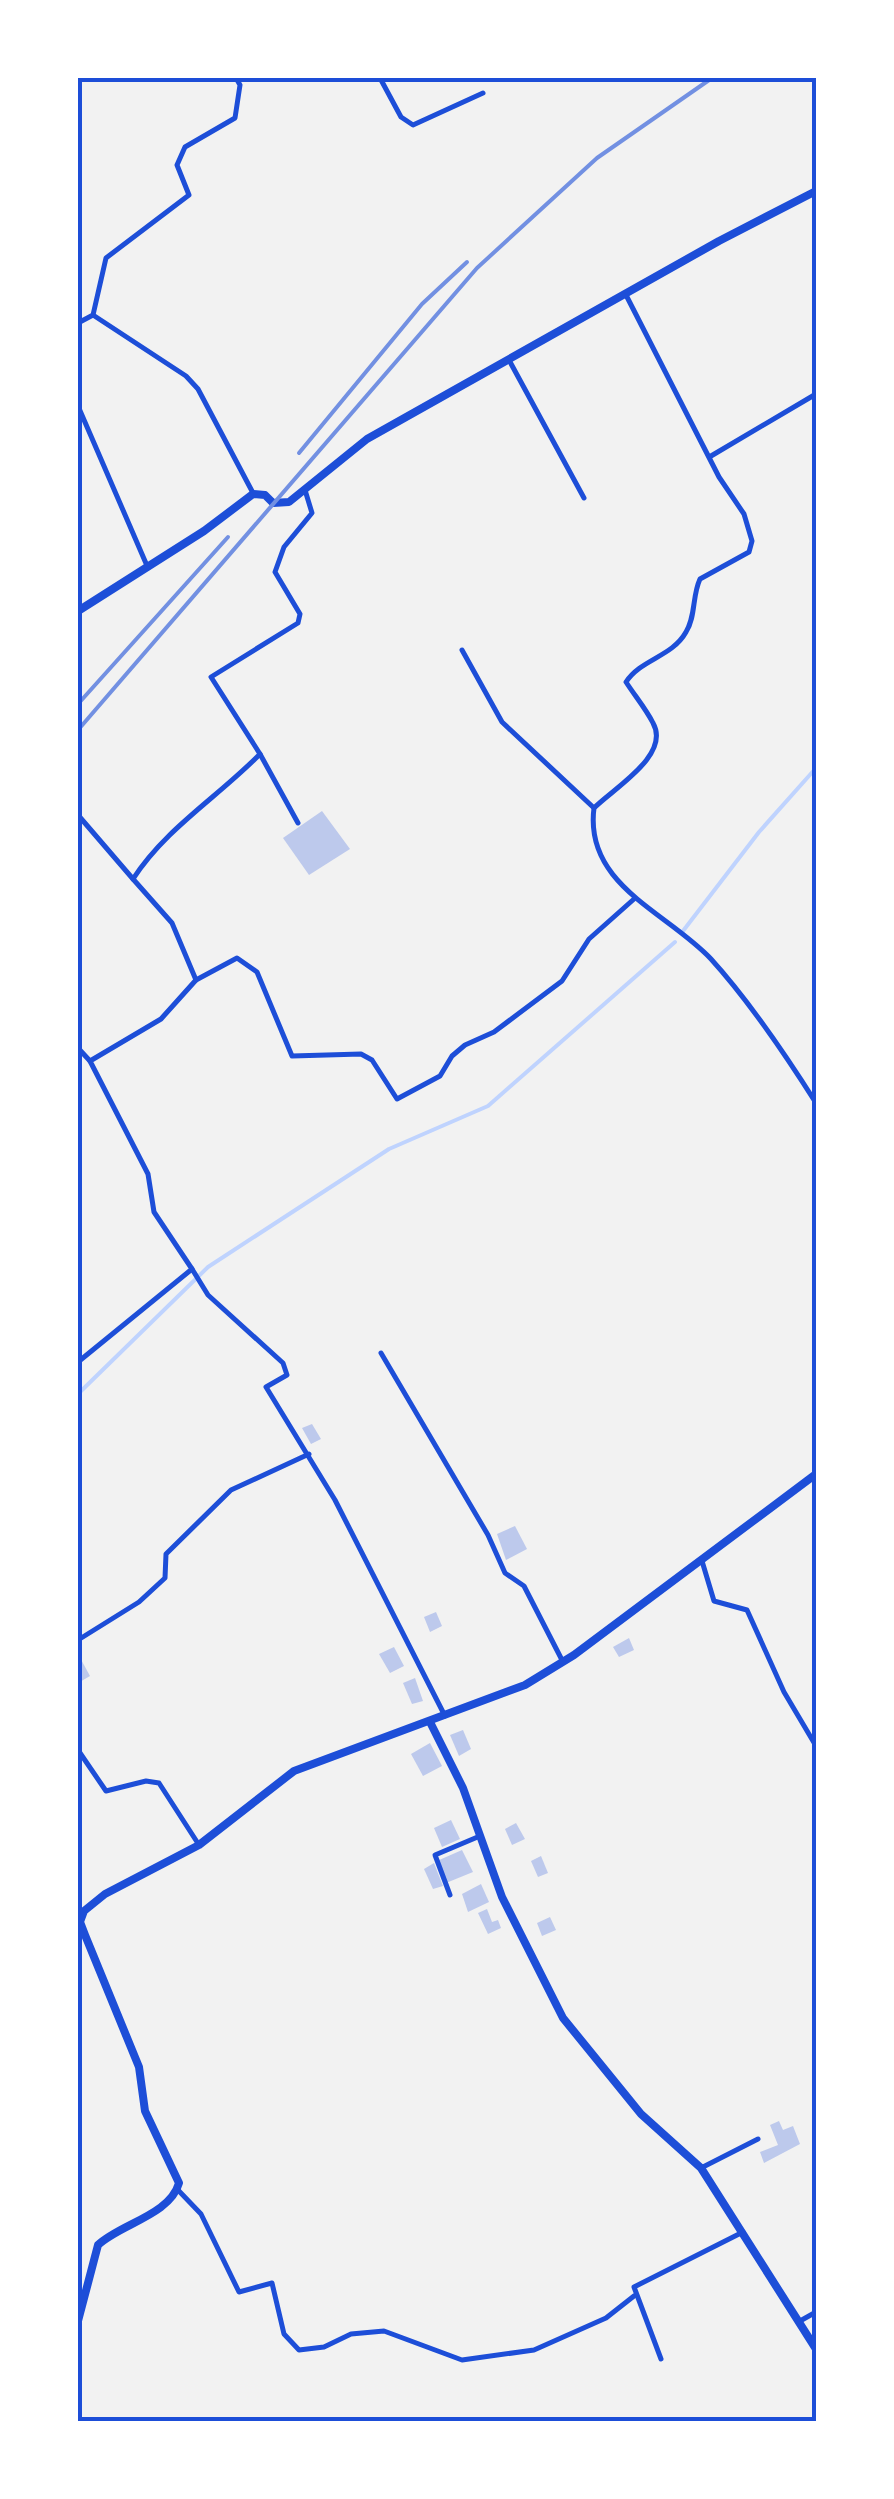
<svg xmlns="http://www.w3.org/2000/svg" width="894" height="2499" font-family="Lato,sans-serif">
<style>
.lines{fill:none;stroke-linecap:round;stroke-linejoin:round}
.stream{stroke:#bfd3fe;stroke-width:4}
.building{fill:#bdc9ec}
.minor{stroke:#1d4ed8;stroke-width:5}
.secondary{stroke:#1d4ed8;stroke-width:8}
.rail{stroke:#7290e2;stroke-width:4}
.neatline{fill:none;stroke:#1d4ed8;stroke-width:4}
</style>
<rect width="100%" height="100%" fill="#f2f2f2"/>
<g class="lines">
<!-- stream -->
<g class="stream">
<polyline points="683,931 759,832 816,768"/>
<polyline points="78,1394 208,1267 389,1149 488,1106 675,942"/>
</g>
</g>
<!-- building -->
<g class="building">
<polygon points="322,811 350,849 309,875 283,838"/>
<polygon points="312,1424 321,1439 311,1444 302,1428"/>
<polygon points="515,1526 527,1549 506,1560 497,1534"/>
<polygon points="436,1612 442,1626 430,1632 424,1617"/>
<polygon points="629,1638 634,1650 619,1657 613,1647"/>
<polygon points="394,1647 404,1666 390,1673 379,1654"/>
<polygon points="78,1654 90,1676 78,1683"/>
<polygon points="415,1678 423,1701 412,1704 403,1683"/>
<polygon points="463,1730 471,1749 459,1756 450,1735"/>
<polygon points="430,1743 442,1766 423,1776 411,1754"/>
<polygon points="451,1820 460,1839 442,1847 434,1828"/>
<polygon points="516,1823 525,1839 512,1845 505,1829"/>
<polygon points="462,1850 473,1872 446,1883 437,1861"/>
<polygon points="541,1856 548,1873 538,1877 531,1861"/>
<polygon points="434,1863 443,1886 433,1889 424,1869"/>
<polygon points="481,1884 489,1902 468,1912 462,1894"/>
<polygon points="487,1909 492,1922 498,1920 501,1928 488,1934 478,1913"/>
<polygon points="550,1917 556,1930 542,1936 537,1923"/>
<polygon points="779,2121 783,2130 793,2126 800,2144 764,2163 760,2152 778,2145 770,2125"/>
</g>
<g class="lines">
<!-- minor -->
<g class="minor">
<polyline points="380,78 401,117 413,125 483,93"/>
<path d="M626,295L719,477L744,514L752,541L749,552L700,579C692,596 696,616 686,632C672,657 641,659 626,682C635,696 646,709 653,723C671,755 614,788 594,808C584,885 667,912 711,959C750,1002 785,1054 816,1103"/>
<polyline points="93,315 186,376 198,389 253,493"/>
<polyline points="78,323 93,315 106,258 189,195 177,165 185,147 235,118 240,85 236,78"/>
<polyline points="509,360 584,498"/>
<polyline points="78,406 148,568"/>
<polyline points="711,456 816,394"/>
<polyline points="462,650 502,722 594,808"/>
<polyline points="260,754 298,823"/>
<polyline points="78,815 133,879"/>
<polyline points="196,980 237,958 257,972 292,1056 361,1054 372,1060 397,1099 440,1076 452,1056 465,1045 494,1032 562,981 589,939 634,899"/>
<polyline points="78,1048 90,1061"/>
<polyline points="192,1269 208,1295 283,1363 287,1375 266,1387 335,1500 445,1716"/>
<polyline points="381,1353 488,1535 505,1573 524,1586 563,1662"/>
<path d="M78,1362L192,1269L154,1212L148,1174L90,1061L161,1019L196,980L172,923L133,879C166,828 218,797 260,754L211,677L298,623L300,614L275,572L284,547L312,513L305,490"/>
<polyline points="702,1561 714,1601 747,1610 784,1692 816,1746"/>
<polyline points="78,1640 139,1602 165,1578 166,1554 231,1490 309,1454"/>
<polyline points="78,1750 106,1791 146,1781 159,1783 199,1845"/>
<polyline points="450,1895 435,1855 480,1836"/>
<polyline points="701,2168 758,2139"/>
<polyline points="178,2190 201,2214 239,2292 272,2283 284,2334 299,2350 324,2347 351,2334 384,2331 462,2360 534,2350 606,2318 634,2296"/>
<polyline points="800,2321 816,2312"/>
<polyline points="661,2359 634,2287 743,2232"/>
</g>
<!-- secondary -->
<g class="secondary">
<polyline points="78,611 204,531 253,494 265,495 273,503 289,502 367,439 719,241 816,191"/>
<polyline points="430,1722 463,1788 502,1897 563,2018 641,2114 701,2168 816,2349"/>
<path d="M78,2321L98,2245C120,2224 170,2215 179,2183L145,2111L139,2067L85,1935L80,1922L84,1911L105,1894L199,1845L294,1771L525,1685L574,1655L816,1474"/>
</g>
<!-- rail -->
<g class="rail">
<polyline points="299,453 422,304 467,262"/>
<polyline points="78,704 228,537"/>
<polyline points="78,730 477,268 597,158 712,78"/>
</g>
</g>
<!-- border -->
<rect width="894" height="2499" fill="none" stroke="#ffffff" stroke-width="160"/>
<rect x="80" y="80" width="734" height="2339" class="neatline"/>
</svg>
